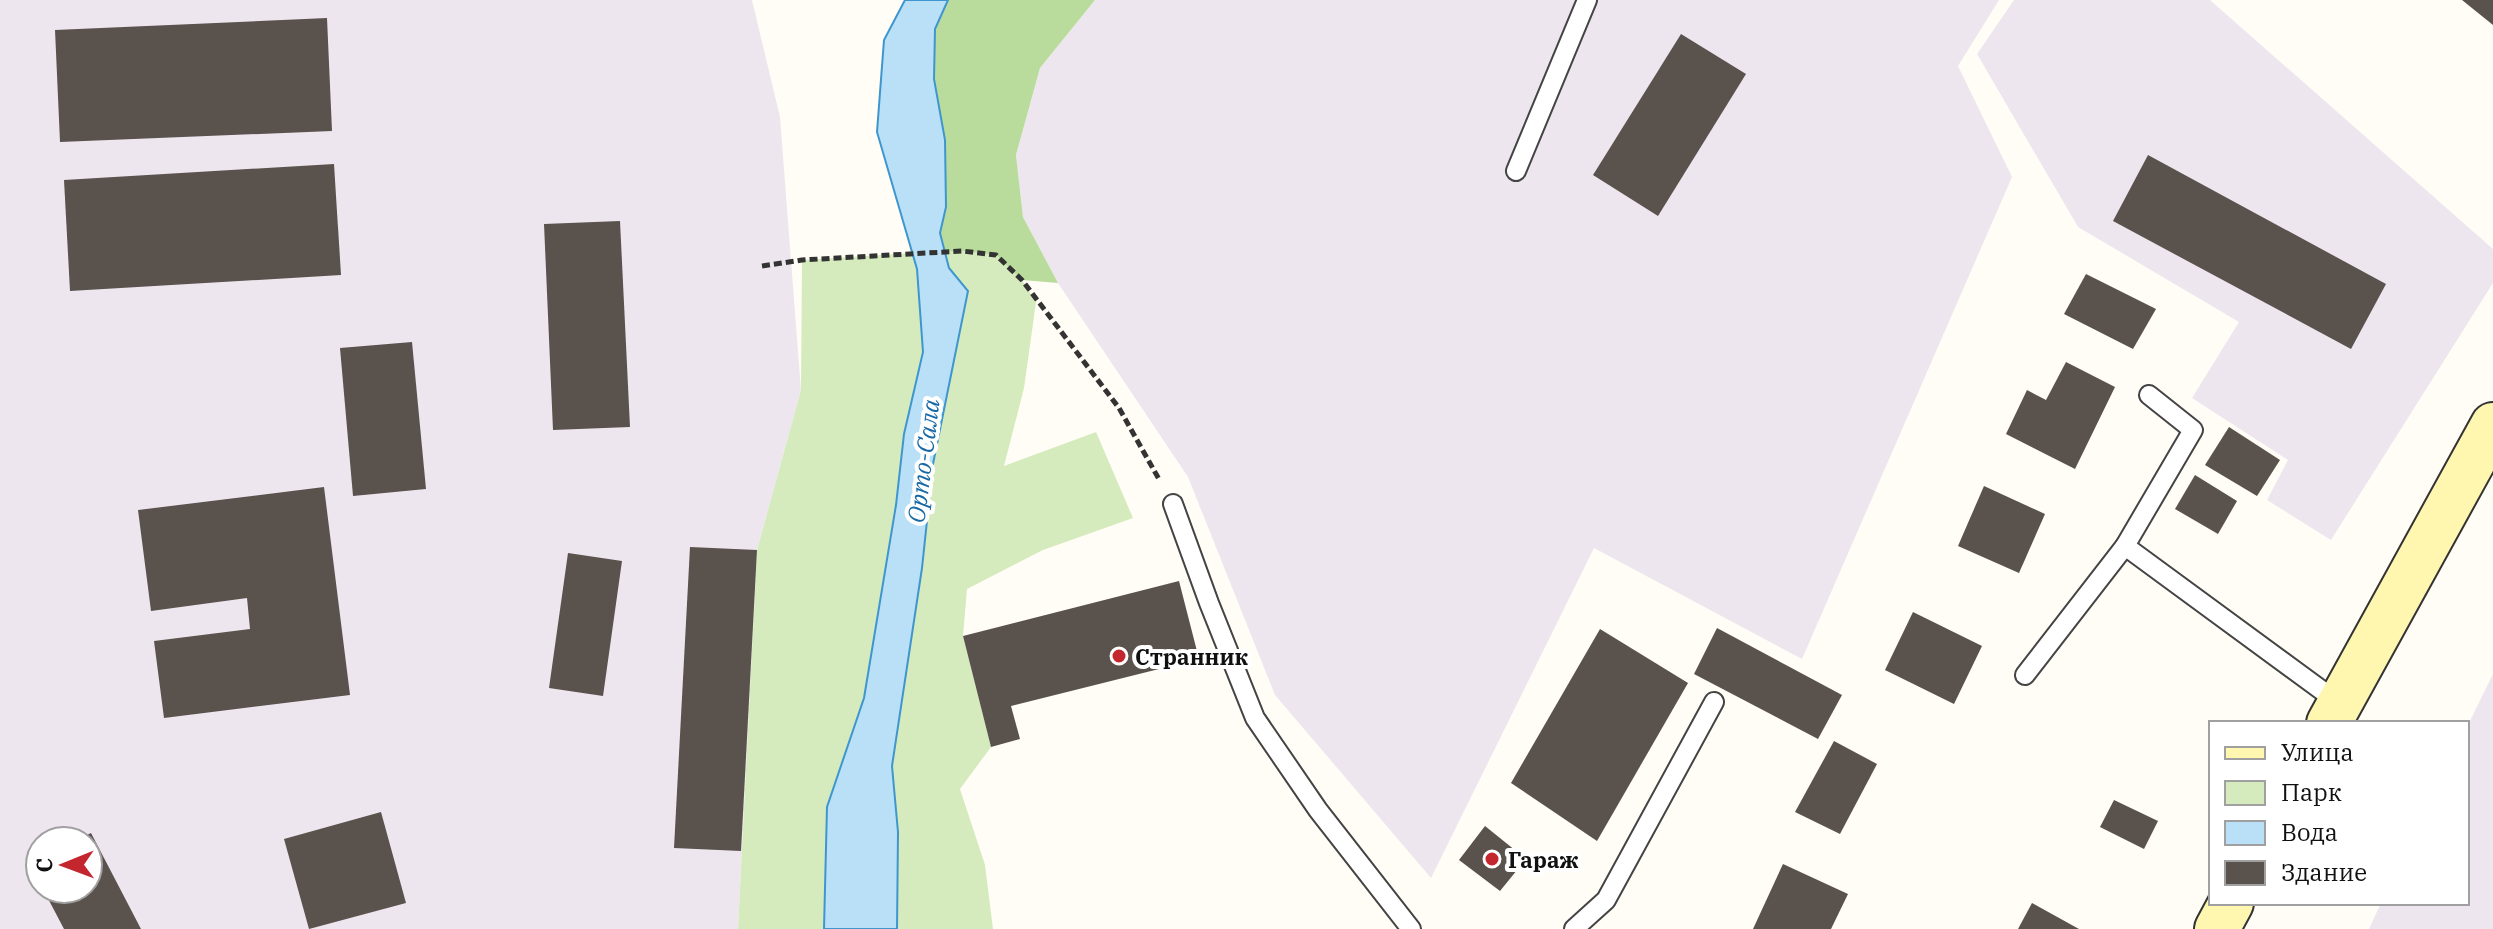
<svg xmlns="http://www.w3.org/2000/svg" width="2493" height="929" font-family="'IBM Plex Serif',serif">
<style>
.industrial{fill:#eee6ef;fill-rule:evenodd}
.green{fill:#d5ebbd}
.forest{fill:#b9dc9c}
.water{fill:#b9e0f7;stroke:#3f96cf;stroke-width:2}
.building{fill:#5a524d}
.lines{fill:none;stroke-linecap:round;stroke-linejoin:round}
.lane-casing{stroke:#444;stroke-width:22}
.secondary-casing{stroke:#333;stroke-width:48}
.path{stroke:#333;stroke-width:5;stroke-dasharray:8 4;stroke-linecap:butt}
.lane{stroke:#fff;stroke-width:18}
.secondary{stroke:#fff6b0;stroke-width:44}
.poi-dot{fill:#c4262e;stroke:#fff;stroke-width:3}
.labels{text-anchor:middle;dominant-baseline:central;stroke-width:8;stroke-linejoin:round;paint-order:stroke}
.poi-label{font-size:22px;font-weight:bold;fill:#111;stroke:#fff;text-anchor:start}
.water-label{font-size:24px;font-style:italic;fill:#1768a6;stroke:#fff}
</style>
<rect width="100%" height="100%" fill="#fffdf5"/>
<!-- industrial -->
<g class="industrial">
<path d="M0,0H752L780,117L801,390L757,550L738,929H0ZM40,841H88V889H40Z"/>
<polygon points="1095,0 1999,0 1958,66 2012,177 1802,659 1594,548 1431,878 1275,695 1188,477 1058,283 1023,217 1016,155 1040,68"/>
<polygon points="2014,0 2210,0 2493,249 2493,283 2331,540 2267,500 2288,460 2192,398 2239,322 2078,227 1977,54"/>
<polygon points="2493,674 2493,929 2369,929 2381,903 2467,903 2467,727"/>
</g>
<!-- green -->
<g class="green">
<polygon points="962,251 996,255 1022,280 1036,302 1024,388 1004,466 1096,432 1133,518 1043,550 967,589 963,636 991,747 960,789 985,865 993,929 897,929 898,832 892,766 922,568 933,464 968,291 949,268 945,252"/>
<polygon points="912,253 917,269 923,351 904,434 896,505 864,698 827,807 824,929 738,929 757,550 801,390 802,260"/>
</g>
<!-- forest -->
<polygon class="forest" points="948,0 1095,0 1040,68 1016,155 1023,217 1058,283 1022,280 996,255 962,251 945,252 940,233 946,207 945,140 934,79 935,29"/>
<!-- water -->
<polygon class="water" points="905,0 948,0 935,29 934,79 945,140 946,207 940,233 949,268 968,291 933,464 922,568 892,766 898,832 897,929 824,929 827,807 864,698 896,505 904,434 923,352 917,269 877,132 884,40"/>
<!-- building -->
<g class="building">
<polygon points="2462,0 2493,0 2493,25"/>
<polygon points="327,18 332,131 60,142 55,30"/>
<polygon points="1681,34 1746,74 1658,216 1593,175"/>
<polygon points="2148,155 2386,284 2351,349 2113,221"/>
<polygon points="334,164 341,275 70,291 64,180"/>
<polygon points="620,221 630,427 553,430 544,224"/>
<polygon points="2086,274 2156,309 2133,349 2064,314"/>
<polygon points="412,342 426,489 353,496 340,348"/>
<polygon points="2066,362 2115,387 2075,469 2006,434 2027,390 2046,400"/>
<polygon points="2229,427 2280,460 2257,496 2205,465"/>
<polygon points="2195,475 2237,501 2218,534 2175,509"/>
<polygon points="1984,486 2045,514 2019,573 1958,546"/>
<polygon points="324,487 350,695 164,718 154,641 250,629 247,598 151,611 138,510"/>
<polygon points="690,547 757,550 741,851 674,848"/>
<polygon points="568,553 622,561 603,696 549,688"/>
<polygon points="1179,581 1199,659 1011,706 1020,739 991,747 963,636"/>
<polygon points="1913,612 1982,646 1954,704 1885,670"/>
<polygon points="1717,628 1842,695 1818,739 1694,674"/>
<polygon points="1600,629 1688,683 1597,841 1511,783"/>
<polygon points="1834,741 1877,764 1840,834 1795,812"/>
<polygon points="2114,800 2158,821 2144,849 2100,827"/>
<polygon points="381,812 406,903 309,929 284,839"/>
<polygon points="1485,826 1526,859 1500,891 1459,860"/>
<polygon points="91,833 141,929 64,929 43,889 88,889 88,841 75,841"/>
<polygon points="1783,864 1848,894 1831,929 1753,929"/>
<polygon points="2032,903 2079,929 2018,929"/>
</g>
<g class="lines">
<defs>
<g id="lane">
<polyline points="1516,171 1587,0"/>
<polyline points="2149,395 2193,430 2125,546 2339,703"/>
<polyline points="1173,504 1209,603 1255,718 1318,810 1411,929"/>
<polyline points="2025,675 2125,546"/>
<polyline points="1574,929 1606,900 1714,702"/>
</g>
<g id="secondary">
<polyline points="2329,723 2493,425"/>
<polyline points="2217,929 2231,903"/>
</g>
</defs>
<!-- lane casing -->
<use href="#lane" class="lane-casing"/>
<!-- secondary casing -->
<use href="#secondary" class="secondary-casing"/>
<!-- path -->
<polyline class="path" points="762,266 802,260 962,251 996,255 1022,280 1119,408 1160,481"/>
<!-- lane -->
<use href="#lane" class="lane"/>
<!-- secondary -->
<use href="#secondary" class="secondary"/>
</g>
<!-- markers -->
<g class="poi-dot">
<circle cx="1119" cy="656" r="8"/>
<circle cx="1492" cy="859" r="8"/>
</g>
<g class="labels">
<!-- poi labels -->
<g class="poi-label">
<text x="1135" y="656">Странник</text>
<text x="1508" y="859">Гараж</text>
</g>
<!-- water labels -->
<g class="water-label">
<text transform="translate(923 461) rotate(-83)">Орто-Сала</text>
</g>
</g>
<!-- legend -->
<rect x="2209" y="721" width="260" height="184" fill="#ffffff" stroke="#a0a0a0" stroke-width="2"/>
<rect x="2225" y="747" width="40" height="12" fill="#fff6b0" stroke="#a0a0a0" stroke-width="2"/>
<text x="2281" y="761" font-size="24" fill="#111111">Улица</text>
<rect x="2225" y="781" width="40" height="24" fill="#d5ebbd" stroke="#a0a0a0" stroke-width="2"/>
<text x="2281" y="801" font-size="24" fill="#111111">Парк</text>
<rect x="2225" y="821" width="40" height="24" fill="#b9e0f7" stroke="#a0a0a0" stroke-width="2"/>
<text x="2281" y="841" font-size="24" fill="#111111">Вода</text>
<rect x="2225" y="861" width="40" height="24" fill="#5a524d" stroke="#a0a0a0" stroke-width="2"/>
<text x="2281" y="881" font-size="24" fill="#111111">Здание</text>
<!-- north arrow -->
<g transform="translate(64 865) rotate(269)"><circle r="38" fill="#ffffff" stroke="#a0a0a0" stroke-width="2"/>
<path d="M0-6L14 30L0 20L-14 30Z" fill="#c4262e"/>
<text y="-12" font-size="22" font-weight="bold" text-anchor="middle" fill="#111111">С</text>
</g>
</svg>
